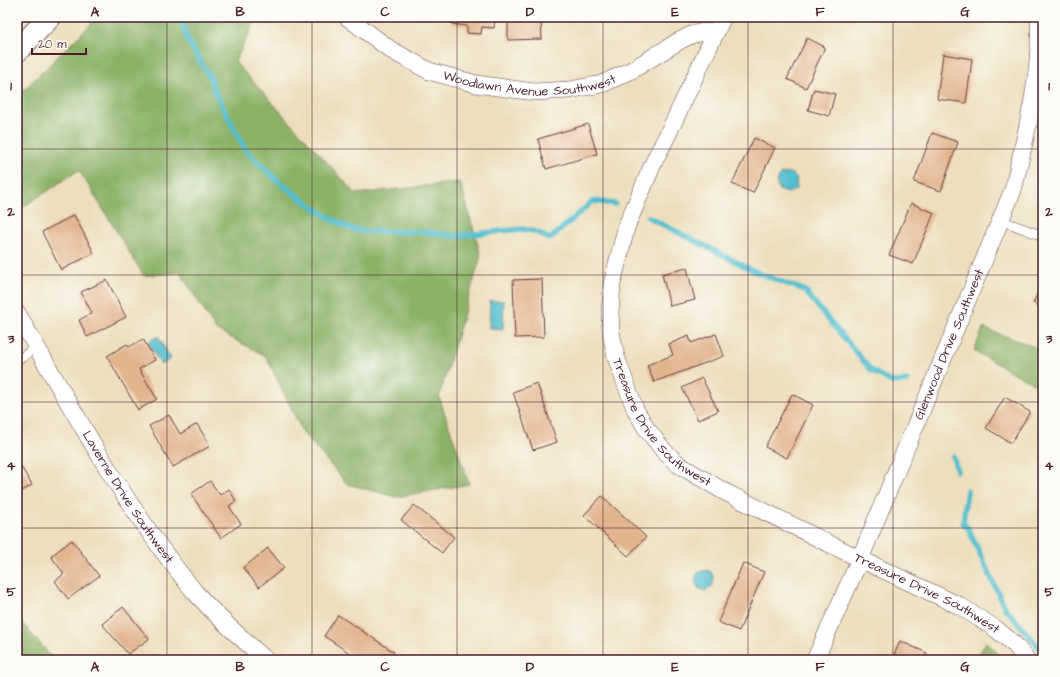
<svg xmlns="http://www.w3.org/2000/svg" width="1060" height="677" font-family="'Architects Daughter',sans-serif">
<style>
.forest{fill:#8cb268;stroke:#6b684a}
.water{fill:#53bece;stroke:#4e6e7c}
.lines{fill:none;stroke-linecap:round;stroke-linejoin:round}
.stream{stroke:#53bece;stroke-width:5.5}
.building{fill:#e3b58e}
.service-casing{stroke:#623c41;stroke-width:10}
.minor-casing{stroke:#623c41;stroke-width:18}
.trunk-casing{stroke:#623c41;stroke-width:24}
.service{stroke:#fff;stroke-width:9}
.minor{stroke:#fff;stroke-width:17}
.trunk{stroke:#fff;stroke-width:22}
.grid{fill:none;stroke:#4a1f2b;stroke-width:1;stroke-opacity:0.55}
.labels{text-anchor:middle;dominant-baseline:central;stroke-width:4;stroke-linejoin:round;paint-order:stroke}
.street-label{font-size:13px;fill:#4a1f2b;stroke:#fdfcf7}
.neatline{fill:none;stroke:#4a1f2b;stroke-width:1.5}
.grid-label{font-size:13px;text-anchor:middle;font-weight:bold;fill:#4a1f2b}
</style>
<rect width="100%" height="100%" fill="#fdfcf7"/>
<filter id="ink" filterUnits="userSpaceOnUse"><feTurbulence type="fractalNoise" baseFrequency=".025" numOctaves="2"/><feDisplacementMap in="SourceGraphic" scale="8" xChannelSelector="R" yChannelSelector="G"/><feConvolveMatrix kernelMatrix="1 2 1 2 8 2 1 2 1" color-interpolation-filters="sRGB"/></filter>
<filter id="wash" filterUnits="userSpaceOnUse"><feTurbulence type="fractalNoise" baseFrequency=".012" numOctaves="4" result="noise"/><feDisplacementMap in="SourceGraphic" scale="16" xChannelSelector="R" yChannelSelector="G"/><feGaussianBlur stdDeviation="0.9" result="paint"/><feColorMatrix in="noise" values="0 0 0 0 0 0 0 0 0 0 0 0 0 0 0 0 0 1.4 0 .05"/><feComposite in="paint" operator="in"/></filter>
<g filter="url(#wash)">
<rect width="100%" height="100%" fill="#eddfbd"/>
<!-- forest -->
<g class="forest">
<polygon points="98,17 257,17 235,62 356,194 460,182 481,256 439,397 469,484 396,497 347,484 303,433 266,356 216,330 180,272 144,276 79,170 17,211 17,97"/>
<polygon points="983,328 1043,350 1043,389 974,351"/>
<polygon points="17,617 54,660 17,660"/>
<polygon points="986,642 1000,655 1004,660 976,660"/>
</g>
<!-- water -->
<g class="water">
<polygon points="791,173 797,179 796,189 788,193 779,190 776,181 781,174"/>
<polygon points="490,301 504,301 503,329 489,328"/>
<polygon points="158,336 171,359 161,365 148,342"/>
<polygon points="707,570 711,572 714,578 712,587 705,591 698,588 695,580 698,572"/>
</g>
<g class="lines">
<!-- stream -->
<g class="stream">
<polyline points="179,17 179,20 184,26 187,39 211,79 214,90 246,151 280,183 326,216 351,229 364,231 427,232 454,236 522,229 537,232 550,239 593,201 615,204"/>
<polyline points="648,217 758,273 804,290 871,370 891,382 907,381"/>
<polyline points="953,456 957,471"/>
<polyline points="967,490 963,523 968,528 1005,608 1043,652"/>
</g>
</g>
<g id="blocks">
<!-- building -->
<g class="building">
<polygon points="452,17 495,17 494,28 482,27 481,34 467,33 467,26 452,24"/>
<polygon points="541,19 542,39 508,40 508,20"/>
<polygon points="807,38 825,47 806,88 787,79"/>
<polygon points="943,54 972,59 966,103 937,99"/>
<polygon points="814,89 835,94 829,116 808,110"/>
<polygon points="588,124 597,154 546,169 538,139"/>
<polygon points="932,133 958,142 941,191 914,182"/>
<polygon points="754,138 775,148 753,193 732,184"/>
<polygon points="911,203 934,213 913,264 889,255"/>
<polygon points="74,215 94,253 61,270 42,232"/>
<polygon points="687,268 695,300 670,306 662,274"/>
<polygon points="542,279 544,337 515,338 513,280"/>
<polygon points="107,280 126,317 87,337 79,320 92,313 81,292"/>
<polygon points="1043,282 1043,308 1033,303"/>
<polygon points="716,334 724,356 654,382 647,365 673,355 669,344 689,336 691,343"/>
<polygon points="143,339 155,360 139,369 157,399 138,410 107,356 127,344 129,347"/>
<polygon points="702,378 718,411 698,420 682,388"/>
<polygon points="537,383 557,442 533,450 513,392"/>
<polygon points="792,394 813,405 787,458 765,447"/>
<polygon points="1005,397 1030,412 1011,443 986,428"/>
<polygon points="169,415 180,434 197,424 210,446 173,467 149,426"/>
<polygon points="17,460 32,485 17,494"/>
<polygon points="210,481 220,495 229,489 236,501 229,506 241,524 221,538 191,494"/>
<polygon points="602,496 646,537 628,556 584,515"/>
<polygon points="414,505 454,537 442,553 401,520"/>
<polygon points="72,540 99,576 68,599 55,581 64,574 51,556"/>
<polygon points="268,548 284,568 259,587 243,568"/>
<polygon points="743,563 764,572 739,631 718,622"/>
<polygon points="123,607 149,639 128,654 102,624"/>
<polygon points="338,615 394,652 389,660 360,660 324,636"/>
<polygon points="900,641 927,653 924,660 892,660"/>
</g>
</g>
</g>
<g filter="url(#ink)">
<use href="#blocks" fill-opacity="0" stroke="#623c41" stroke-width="1"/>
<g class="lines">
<defs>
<g id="service">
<polyline points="1000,220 1043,236"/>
<polyline points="17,361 37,346"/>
</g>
<g id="minor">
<path id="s1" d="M347,17L391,50L429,71L476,84L534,92L569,90L602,84L632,70L679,41L691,35L703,32H716"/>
<path id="s2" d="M723,17L667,136L656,157L627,225L612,284L610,313L611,332L616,357L635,409L646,428L664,451L679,465L725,492L860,559L960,606L996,629L1015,645L1027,660"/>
<path id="s3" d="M17,313C72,408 124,506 194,591C216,616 241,638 266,660"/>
<path id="s4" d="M815,660L860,559L1013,190C1026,134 1042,75 1039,17"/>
</g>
<polyline id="trunk" points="17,51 50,17"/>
</defs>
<!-- service casing -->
<use href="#service" class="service-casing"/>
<!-- minor casing -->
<use href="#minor" class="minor-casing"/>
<!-- trunk casing -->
<use href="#trunk" class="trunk-casing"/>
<!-- service -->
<use href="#service" class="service"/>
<!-- minor -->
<use href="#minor" class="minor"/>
<!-- trunk -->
<use href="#trunk" class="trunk"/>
</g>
</g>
<!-- grid -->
<path class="grid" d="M167,17V660M312,17V660M457,17V660M603,17V660M748,17V660M893,17V660M17,149H1043M17,275H1043M17,402H1043M17,528H1043"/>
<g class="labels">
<!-- street labels -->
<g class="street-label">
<text stroke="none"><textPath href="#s1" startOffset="201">Woodlawn Avenue Southwest</textPath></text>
<text stroke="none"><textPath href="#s4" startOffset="343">Glenwood Drive Southwest</textPath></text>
<text stroke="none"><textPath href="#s2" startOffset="446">Treasure Drive Southwest</textPath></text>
<text stroke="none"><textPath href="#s3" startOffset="215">Laverne Drive Southwest</textPath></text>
<text stroke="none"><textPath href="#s2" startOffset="770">Treasure Drive Southwest</textPath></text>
</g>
</g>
<!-- margin -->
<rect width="1060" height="677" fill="none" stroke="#fdfcf7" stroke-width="44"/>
<!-- scale -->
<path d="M32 48v6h54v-6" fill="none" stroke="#4a1f2b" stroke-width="2"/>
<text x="38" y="48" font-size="12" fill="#4a1f2b" stroke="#fdfcf7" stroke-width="3" paint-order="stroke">20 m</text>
<rect x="22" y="22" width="1016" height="633" class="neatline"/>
<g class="grid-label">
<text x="95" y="16">A</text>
<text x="240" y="16">B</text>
<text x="385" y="16">C</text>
<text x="530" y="16">D</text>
<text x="675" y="16">E</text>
<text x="820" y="16">F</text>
<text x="965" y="16">G</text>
<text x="11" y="90">1</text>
<text x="1049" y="90">1</text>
<text x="11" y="216">2</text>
<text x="1049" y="216">2</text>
<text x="11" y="343">3</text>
<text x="1049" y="343">3</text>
<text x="11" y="470">4</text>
<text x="1049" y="470">4</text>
<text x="11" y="596">5</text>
<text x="1049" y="596">5</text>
<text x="95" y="671">A</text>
<text x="240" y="671">B</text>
<text x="385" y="671">C</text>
<text x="530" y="671">D</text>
<text x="675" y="671">E</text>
<text x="820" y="671">F</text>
<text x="965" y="671">G</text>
</g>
</svg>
